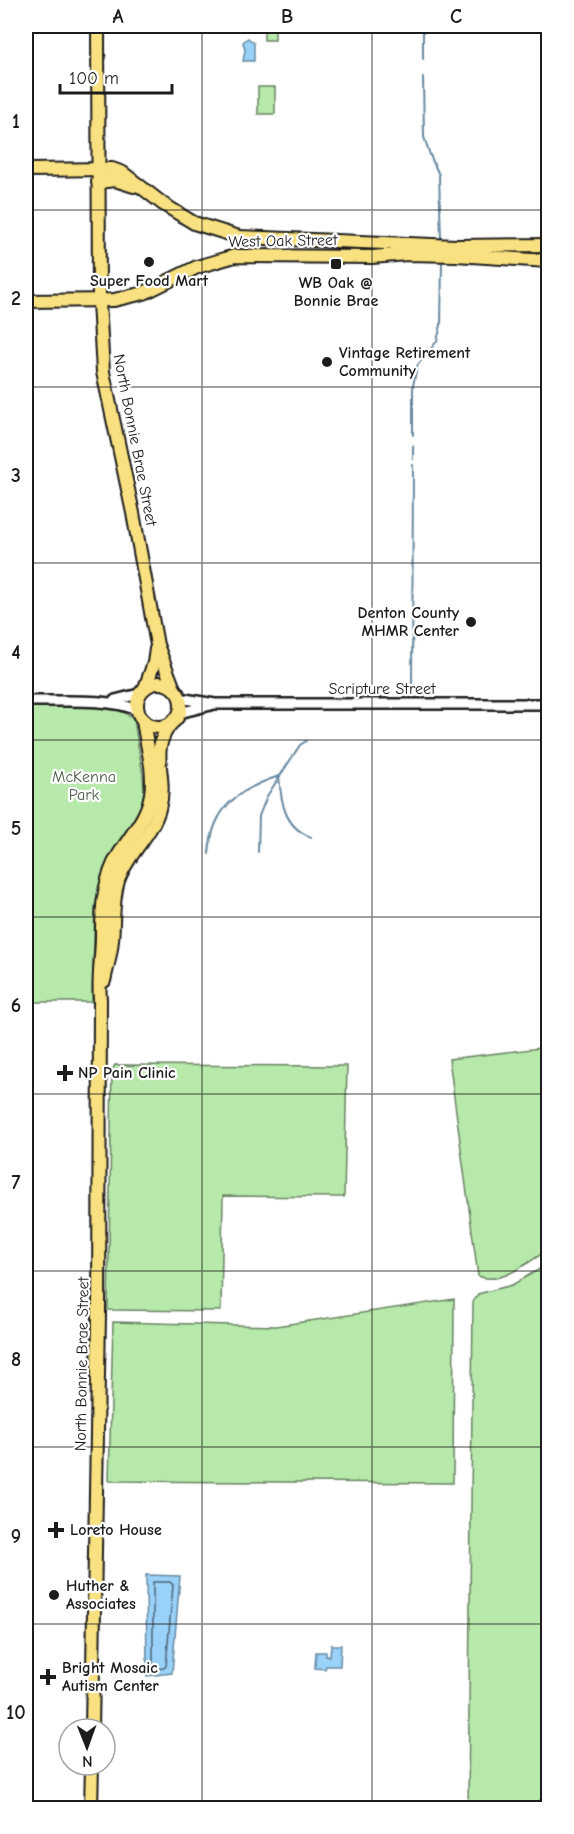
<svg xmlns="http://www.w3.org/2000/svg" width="574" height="1834" font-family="'Comic Neue',sans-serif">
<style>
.green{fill:#b6e9aa;stroke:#698263;stroke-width:1.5}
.water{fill:#99d1f9;stroke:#6789a1;stroke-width:1.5}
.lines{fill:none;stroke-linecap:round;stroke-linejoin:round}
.shore{stroke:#4e6474;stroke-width:1.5}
.stream{stroke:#6789a1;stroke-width:2}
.minor-casing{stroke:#1c1c1c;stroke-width:14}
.major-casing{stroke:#1c1c1c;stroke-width:16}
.minor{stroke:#fff;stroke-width:9}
.major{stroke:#f9e181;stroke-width:12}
.grid{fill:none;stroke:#1c1c1c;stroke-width:1.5;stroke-opacity:0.55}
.poi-dot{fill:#1c1c1c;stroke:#fff;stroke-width:2}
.labels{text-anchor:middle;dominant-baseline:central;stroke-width:4.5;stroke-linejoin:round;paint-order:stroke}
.street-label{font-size:16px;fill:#1c1c1c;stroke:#fff}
.poi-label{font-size:16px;font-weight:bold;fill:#1c1c1c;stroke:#fff;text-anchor:start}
.park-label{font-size:16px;fill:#4a5a47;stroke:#fff}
.neatline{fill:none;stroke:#1c1c1c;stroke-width:2}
.grid-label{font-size:20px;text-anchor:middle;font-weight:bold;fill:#1c1c1c}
</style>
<rect width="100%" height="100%" fill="#fff"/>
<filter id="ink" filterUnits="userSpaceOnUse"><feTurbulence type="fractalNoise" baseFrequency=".0167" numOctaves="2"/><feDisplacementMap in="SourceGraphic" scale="12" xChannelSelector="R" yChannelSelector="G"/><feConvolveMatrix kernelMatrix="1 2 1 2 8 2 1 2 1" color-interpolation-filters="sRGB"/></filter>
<g filter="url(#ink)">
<!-- green -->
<g class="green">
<rect x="264" y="26" width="11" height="14"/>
<rect x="258" y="87" width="17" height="27"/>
<polygon points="26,701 103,702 125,713 134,720 143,775 144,792 140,809 112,853 98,891 95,907 92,1002 26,1002"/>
<path d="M548,1047V1250C529,1261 502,1286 478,1276L449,1059Z"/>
<polygon points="115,1065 347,1066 344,1197 223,1196 221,1311 108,1310 112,1070"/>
<polygon points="548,1264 548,1790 535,1808 468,1808 473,1302 478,1294 512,1285"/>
<polygon points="454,1299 453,1483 109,1481 113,1322 276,1326"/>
</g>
<!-- water -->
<g class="water">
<polygon points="248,38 254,43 254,61 243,61 245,50 243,42"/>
<polygon points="146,1575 180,1576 172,1673 147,1676"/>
<polygon points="331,1645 341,1645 340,1666 326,1666 325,1669 315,1668 316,1652 326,1652 326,1656 330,1656"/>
</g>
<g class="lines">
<!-- shore -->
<polygon class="shore" points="153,1582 170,1582 173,1585 166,1666 164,1668 156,1669 153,1666"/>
<!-- stream -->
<g class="stream">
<polyline points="423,26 423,59"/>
<polyline points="423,78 424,137 430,155 439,175 441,239"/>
<polyline points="413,435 413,386 417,366 437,341 441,325 442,263"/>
<polyline points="413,446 413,459"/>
<polyline points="412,693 413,465"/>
<polyline points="258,852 259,816 267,796 300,745 306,741"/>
<path d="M209,854C212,808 237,790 279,776C281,802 284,827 311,837"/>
</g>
<defs>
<g id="minor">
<polyline points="179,698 215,704 548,704"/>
<polyline points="115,700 139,694"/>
<path d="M26,701C57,702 109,697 137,710"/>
<polyline points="179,713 211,705"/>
<polyline points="542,1808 548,1801"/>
</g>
<g id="major">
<polyline points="98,26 99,302 103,372 133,513 157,645 174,689"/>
<polyline points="26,170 112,169 123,173 163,204 194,223 239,237 456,246 548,245"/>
<polyline points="98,182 115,180 134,186"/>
<polyline points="26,301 114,300 144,293 197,267 235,256 372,257 407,254 456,255 548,261"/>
<circle cx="159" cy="705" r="22"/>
<polyline points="145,688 154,663 156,649"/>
<path d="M104,981C107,967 111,954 112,940C114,920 112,900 118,881C127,854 152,835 159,809C169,774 146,752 173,721"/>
<path d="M92,1729L99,1315L100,1000C98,975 102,958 102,935C102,909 103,887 114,863C126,839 147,821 151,794C155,770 146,744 143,720"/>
<polyline points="91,1808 92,1765"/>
</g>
</defs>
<!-- minor casing -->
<use href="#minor" class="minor-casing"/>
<!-- major casing -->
<use href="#major" class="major-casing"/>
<!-- minor -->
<use href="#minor" class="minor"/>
<!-- major -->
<use href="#major" class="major"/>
</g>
</g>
<!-- grid -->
<path class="grid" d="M202,26V1808M372,26V1808M26,210H548M26,387H548M26,563H548M26,740H548M26,917H548M26,1094H548M26,1271H548M26,1447H548M26,1624H548"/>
<!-- markers -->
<g class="poi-dot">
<circle cx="149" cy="262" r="6"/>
<rect x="330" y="258" width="12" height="12" rx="3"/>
<circle cx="327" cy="362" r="6"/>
<circle cx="471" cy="622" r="6"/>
<path d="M62 1064h6v6h6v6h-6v6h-6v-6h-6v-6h6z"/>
<path d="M53 1521h6v6h6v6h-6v6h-6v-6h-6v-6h6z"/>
<circle cx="54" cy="1595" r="6"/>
<path d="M45 1668h6v6h6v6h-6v6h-6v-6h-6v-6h6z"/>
</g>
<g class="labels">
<!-- street labels -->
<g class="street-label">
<text transform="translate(283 241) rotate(-1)">West Oak Street</text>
<text transform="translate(135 440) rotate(79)">North Bonnie Brae Street</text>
<text x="382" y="689">Scripture Street</text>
<text transform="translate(82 1364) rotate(-89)">North Bonnie Brae Street</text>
</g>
<!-- poi labels -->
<g class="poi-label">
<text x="149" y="281" text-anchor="middle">Super Food Mart</text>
<text x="336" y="283" text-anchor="middle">WB Oak @<tspan x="336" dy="18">Bonnie Brae</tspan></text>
<text x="339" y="353">Vintage Retirement<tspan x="339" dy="18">Community</tspan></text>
<text x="459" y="613" text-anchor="end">Denton County<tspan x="459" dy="18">MHMR Center</tspan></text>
<text x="78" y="1073">NP Pain Clinic</text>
<text x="70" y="1530">Loreto House</text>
<text x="66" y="1586">Huther &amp;<tspan x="66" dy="18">Associates</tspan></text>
<text x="62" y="1668">Bright Mosaic<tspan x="62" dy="18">Autism Center</tspan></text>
</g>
<!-- park labels -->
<g class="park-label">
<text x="84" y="777">McKenna<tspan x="84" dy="18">Park</tspan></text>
</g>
</g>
<!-- margin -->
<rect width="574" height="1834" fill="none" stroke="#fff" stroke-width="66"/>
<!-- north arrow -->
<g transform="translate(87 1747) rotate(179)"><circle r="28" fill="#ffffff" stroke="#a4a4a4" stroke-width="1.5"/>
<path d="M0-4.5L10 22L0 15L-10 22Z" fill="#1c1c1c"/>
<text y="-9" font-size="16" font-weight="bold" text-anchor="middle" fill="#1c1c1c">N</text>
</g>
<!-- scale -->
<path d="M60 84v9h112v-9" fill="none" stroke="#1c1c1c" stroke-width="3"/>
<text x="69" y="84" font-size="18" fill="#1c1c1c" stroke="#ffffff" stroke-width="4.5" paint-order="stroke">100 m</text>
<rect x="33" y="33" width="508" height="1768" class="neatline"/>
<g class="grid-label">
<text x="118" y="23">A</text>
<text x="287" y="23">B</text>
<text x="456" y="23">C</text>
<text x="16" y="128">1</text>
<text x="16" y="305">2</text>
<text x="16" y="482">3</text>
<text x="16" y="659">4</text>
<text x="16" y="835">5</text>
<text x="16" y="1012">6</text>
<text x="16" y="1189">7</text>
<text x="16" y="1366">8</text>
<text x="16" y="1543">9</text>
<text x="16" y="1719">10</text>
</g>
</svg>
